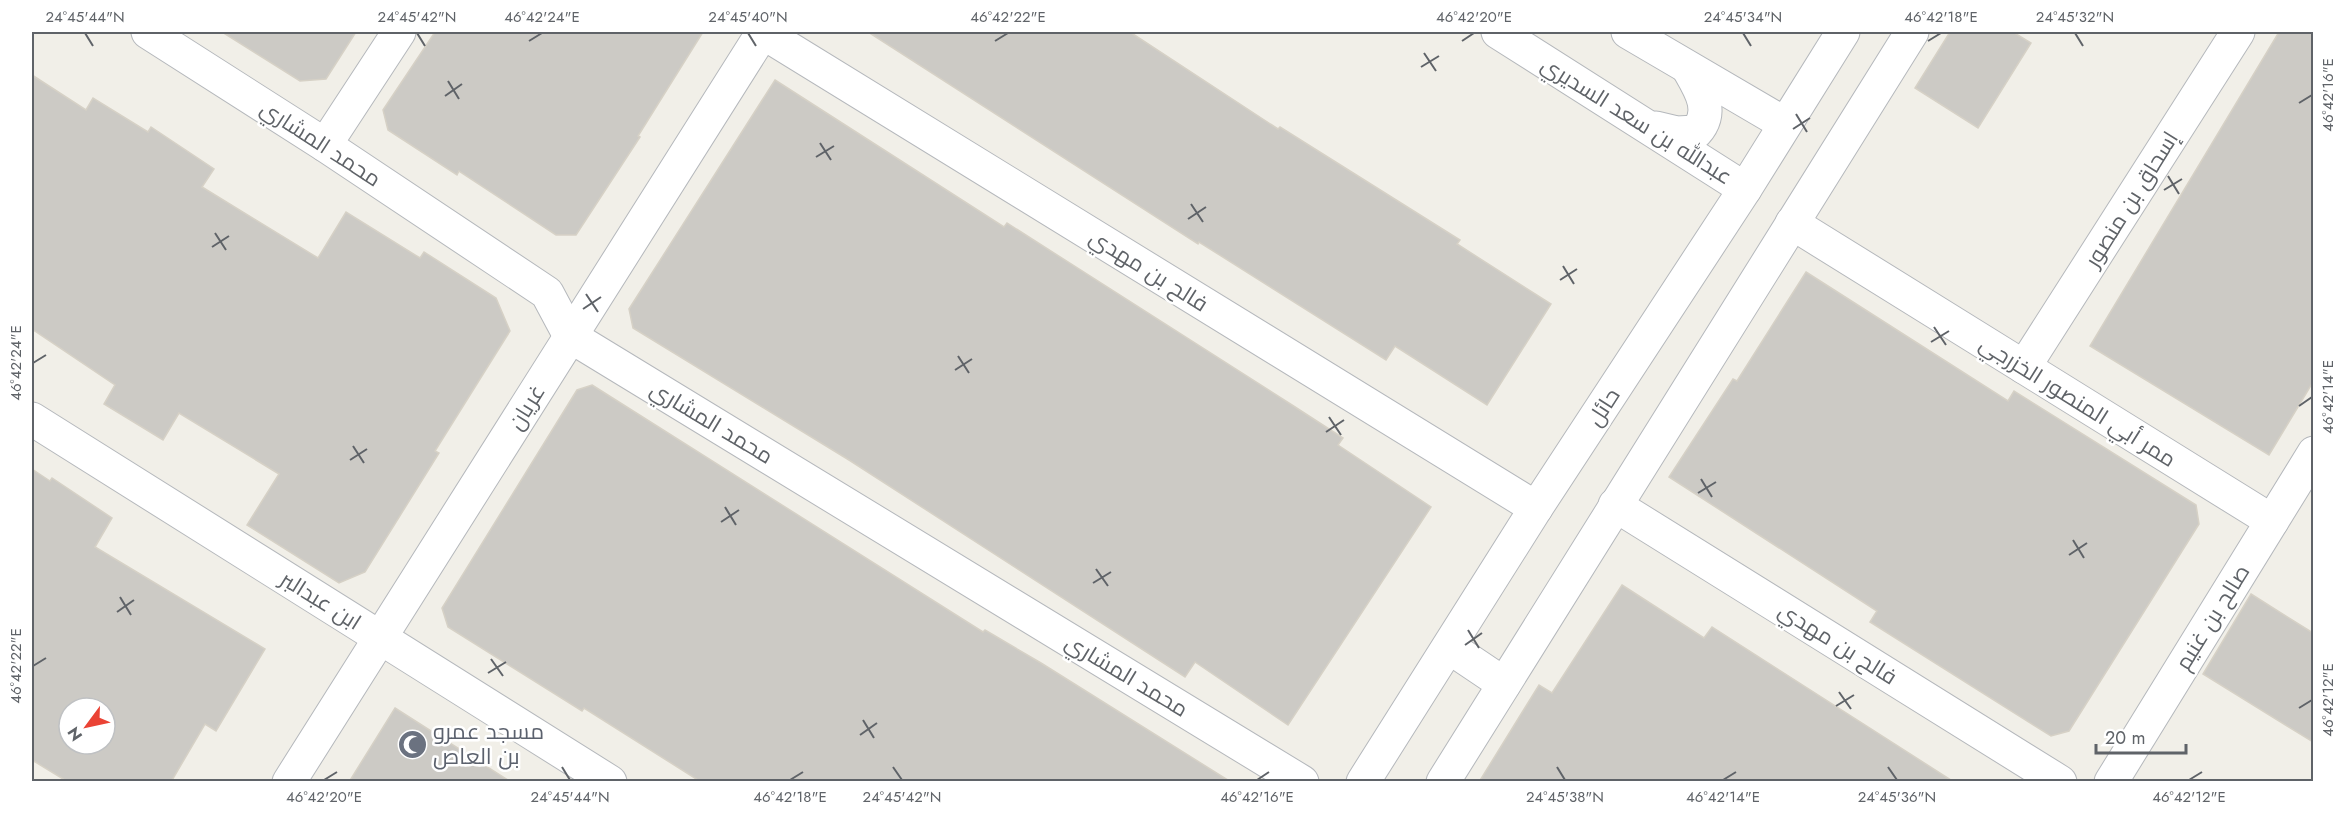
<svg xmlns="http://www.w3.org/2000/svg" width="2345" height="813" font-family="Jost,Cairo,sans-serif">
<style>
.building{fill:#cccac5;stroke:#d6d1c6;stroke-width:1.5;fill-rule:evenodd}
.lines{fill:none;stroke-linecap:round;stroke-linejoin:round}
.minor-casing{stroke:#b5b8bc;stroke-width:35}
.minor{stroke:#fff;stroke-width:33}
.ticks{fill:none;stroke:#5f6368;stroke-width:2}
.labels{text-anchor:middle;dominant-baseline:central;stroke-width:5;stroke-linejoin:round;paint-order:stroke}
.street-label{font-size:22px;fill:#5f6368;stroke:#fff}
.worship-label{font-size:22px;fill:#5b616d;stroke:#fff;text-anchor:start}
.neatline{fill:none;stroke:#5f6368;stroke-width:2}
.ticks-label{font-size:15px;text-anchor:middle;fill:#5f6368}
</style>
<rect width="100%" height="100%" fill="#f1efe8"/>
<!-- building -->
<g class="building">
<polygon points="222,32 356,32 326,79 300,81"/>
<polygon points="435,32 703,32 638,136 640,137 576,235 556,235 459,171 457,175 388,130 383,110"/>
<polygon points="868,32 1130,32 1278,129 1280,127 1460,240 1457,244 1551,304 1487,405 1395,346 1386,360 1199,242 1198,244"/>
<polygon points="1950,32 2013,32 2031,43 1978,128 1915,88"/>
<polygon points="2279,32 2313,32 2313,382 2269,455 2090,346"/>
<polygon points="32,75 86,110 93,98 148,132 151,127 214,169 202,187 318,258 346,212 420,258 424,252 496,298 510,331 435,451 439,453 365,572 339,583 247,525 279,474 179,413 163,440 104,404 115,385 32,329"/>
<polygon points="775,80 1004,227 1007,223 1292,405 1343,438 1338,445 1431,507 1288,725 1195,662 1185,677 849,460 633,328 629,309"/>
<polygon points="1806,272 2008,401 2014,391 2196,505 2199,524 2069,731 2051,736 1870,622 1877,611 1669,477 1733,379 1737,381"/>
<polygon points="592,385 983,632 985,630 1041,663 1231,782 701,782 584,708 582,711 448,627 442,608 577,390"/>
<path d="M32,469L50,481L52,478L112,518L95,547L265,649L216,731L205,724L171,782H68L32,760ZM69,708H105V744H69Z"/>
<polygon points="1622,585 1704,638 1712,627 1954,782 1479,782 1539,685 1552,693"/>
<polygon points="2251,594 2313,633 2313,742 2203,674"/>
<polygon points="395,708 511,782 349,782"/>
</g>
<g class="lines">
<defs>
<g id="minor">
<polyline points="148,32 325,145 547,293 570,336 1302,782"/>
<polyline points="762,32 1536,508"/>
<polyline points="1498,32 1745,189"/>
<polyline points="1628,32 1785,124"/>
<path d="M1656,128L1677,133L1696,132C1715,111 1700,89 1688,68"/>
<polyline points="325,145 399,32"/>
<polyline points="1792,223 2272,521"/>
<polyline points="2024,367 2238,32"/>
<polyline points="32,419 610,782"/>
<polyline points="1615,505 2060,782"/>
<polyline points="1449,647 1504,684"/>
<polyline points="289,782 763,32"/>
<polyline points="1363,782 1536,508 1745,189 1843,32"/>
<polyline points="1443,782 1912,32"/>
<polyline points="2111,782 2314,453"/>
</g>
</defs>
<!-- minor casing -->
<use href="#minor" class="minor-casing"/>
<!-- minor -->
<use href="#minor" class="minor"/>
</g>
<!-- ticks -->
<path class="ticks" d="M85,33L93,46M417,33L425,46M748,33L756,46M1743,33L1751,46M2075,33L2083,46M529,41L542,33M995,41L1008,33M1462,41L1474,33M1928,41L1941,33M1424,53L1436,71M1421,67L1439,56M448,81L459,99M445,96L462,84M2299,103L2312,95M1796,114L1807,132M1793,129L1810,118M820,143L831,160M816,157L834,146M2168,176L2179,194M2164,190L2182,179M1191,204L1203,222M1188,219L1206,207M215,233L226,250M212,247L229,236M1563,266L1574,284M1560,280L1577,269M586,294L598,312M583,309L601,297M1934,327L1946,345M1931,342L1949,331M958,356L969,373M33,363L46,355M955,370L972,359M2299,406L2312,397M1329,417L1341,435M1326,432L1344,420M353,446L364,463M350,460L367,449M1701,479L1712,497M1698,493L1716,482M725,507L736,525M721,522L739,510M2073,540L2084,558M2069,555L2087,543M1096,569L1108,586M1093,583L1111,572M120,597L131,615M117,612L134,600M1468,630L1479,648M1465,645L1482,633M491,659L503,676M33,666L46,658M488,673L506,662M1839,692L1851,709M1836,706L1854,695M2299,708L2312,700M863,720L874,738M860,735L877,723M562,767L570,780M893,767L902,780M1557,767L1565,780M1888,767L1897,780M324,780L337,772M790,780L803,772M1257,780L1269,772M1723,780L1736,772M2189,780L2202,772"/>
<!-- icons -->
<defs>
<symbol id="mosque-disc" viewBox="-11 -11 22 22"><circle r="9.5" fill="#6b7280" stroke="#fff"/><path d="M3.5-4.9A6 6 0 1 0 3.5 4.9A5 5 0 1 1 3.5-4.9Z" fill="#fff"/></symbol>
</defs>
<g fill-rule="evenodd">
<use href="#mosque-disc" x="396" y="728" width="33" height="33"/>
</g>
<g class="labels">
<!-- street labels -->
<g class="street-label">
<text transform="translate(1637 120) rotate(32)">عبدالله بن سعد السديري</text>
<text transform="translate(321 143) rotate(33)">محمد المشاري</text>
<text transform="translate(2131 199) rotate(-58)">إسحاق بن منصور</text>
<text transform="translate(1149 270) rotate(32)">فالح بن مهدي</text>
<text transform="translate(2078 401) rotate(32)">ممر أبي المنصور الخزرجي</text>
<text transform="translate(526 407) rotate(-58)">غريان</text>
<text transform="translate(1603 407) rotate(-57)">حائل</text>
<text transform="translate(712 422) rotate(31)">محمد المشاري</text>
<text transform="translate(321 600) rotate(32)">ابن عبدالبر</text>
<text transform="translate(2212 617) rotate(-58)">صالح بن غنيم</text>
<text transform="translate(1838 643) rotate(32)">فالح بن مهدي</text>
<text transform="translate(1127 675) rotate(31)">محمد المشاري</text>
</g>
<!-- worship labels -->
<g class="worship-label">
<text x="433" y="731">مسجد عمرو<tspan x="433" dy="25">بن العاص</tspan></text>
</g>
</g>
<!-- border -->
<rect width="2345" height="813" fill="none" stroke="#ffffff" stroke-width="66"/>
<!-- north arrow -->
<g transform="translate(87 726) rotate(237)"><circle r="28" fill="#ffffff" stroke="#bfc1c3" stroke-width="1.5"/>
<path d="M0-4.5L10 22L0 15L-10 22Z" fill="#ea4335"/>
<text y="-9" font-size="16" font-weight="bold" text-anchor="middle" fill="#5f6368">N</text>
</g>
<!-- scale -->
<path d="M2096 744v9h90v-9" fill="none" stroke="#5f6368" stroke-width="3"/>
<text x="2105" y="744" font-size="18" fill="#5f6368" stroke="#ffffff" stroke-width="4.5" paint-order="stroke">20 m</text>
<rect x="33" y="33" width="2279" height="747" class="neatline"/>
<g class="ticks-label">
<text x="85" y="22">24°45'44"N</text>
<text x="417" y="22">24°45'42"N</text>
<text x="542" y="22">46°42'24"E</text>
<text x="748" y="22">24°45'40"N</text>
<text x="1008" y="22">46°42'22"E</text>
<text x="1474" y="22">46°42'20"E</text>
<text x="1743" y="22">24°45'34"N</text>
<text x="1941" y="22">46°42'18"E</text>
<text x="2075" y="22">24°45'32"N</text>
<text transform="translate(2328 95) rotate(-90)" y="5">46°42'16"E</text>
<text transform="translate(16 363) rotate(-90)" y="5">46°42'24"E</text>
<text transform="translate(2328 397) rotate(-90)" y="5">46°42'14"E</text>
<text transform="translate(16 666) rotate(-90)" y="5">46°42'22"E</text>
<text transform="translate(2328 700) rotate(-90)" y="5">46°42'12"E</text>
<text x="324" y="802">46°42'20"E</text>
<text x="570" y="802">24°45'44"N</text>
<text x="790" y="802">46°42'18"E</text>
<text x="902" y="802">24°45'42"N</text>
<text x="1257" y="802">46°42'16"E</text>
<text x="1565" y="802">24°45'38"N</text>
<text x="1723" y="802">46°42'14"E</text>
<text x="1897" y="802">24°45'36"N</text>
<text x="2189" y="802">46°42'12"E</text>
</g>
</svg>
